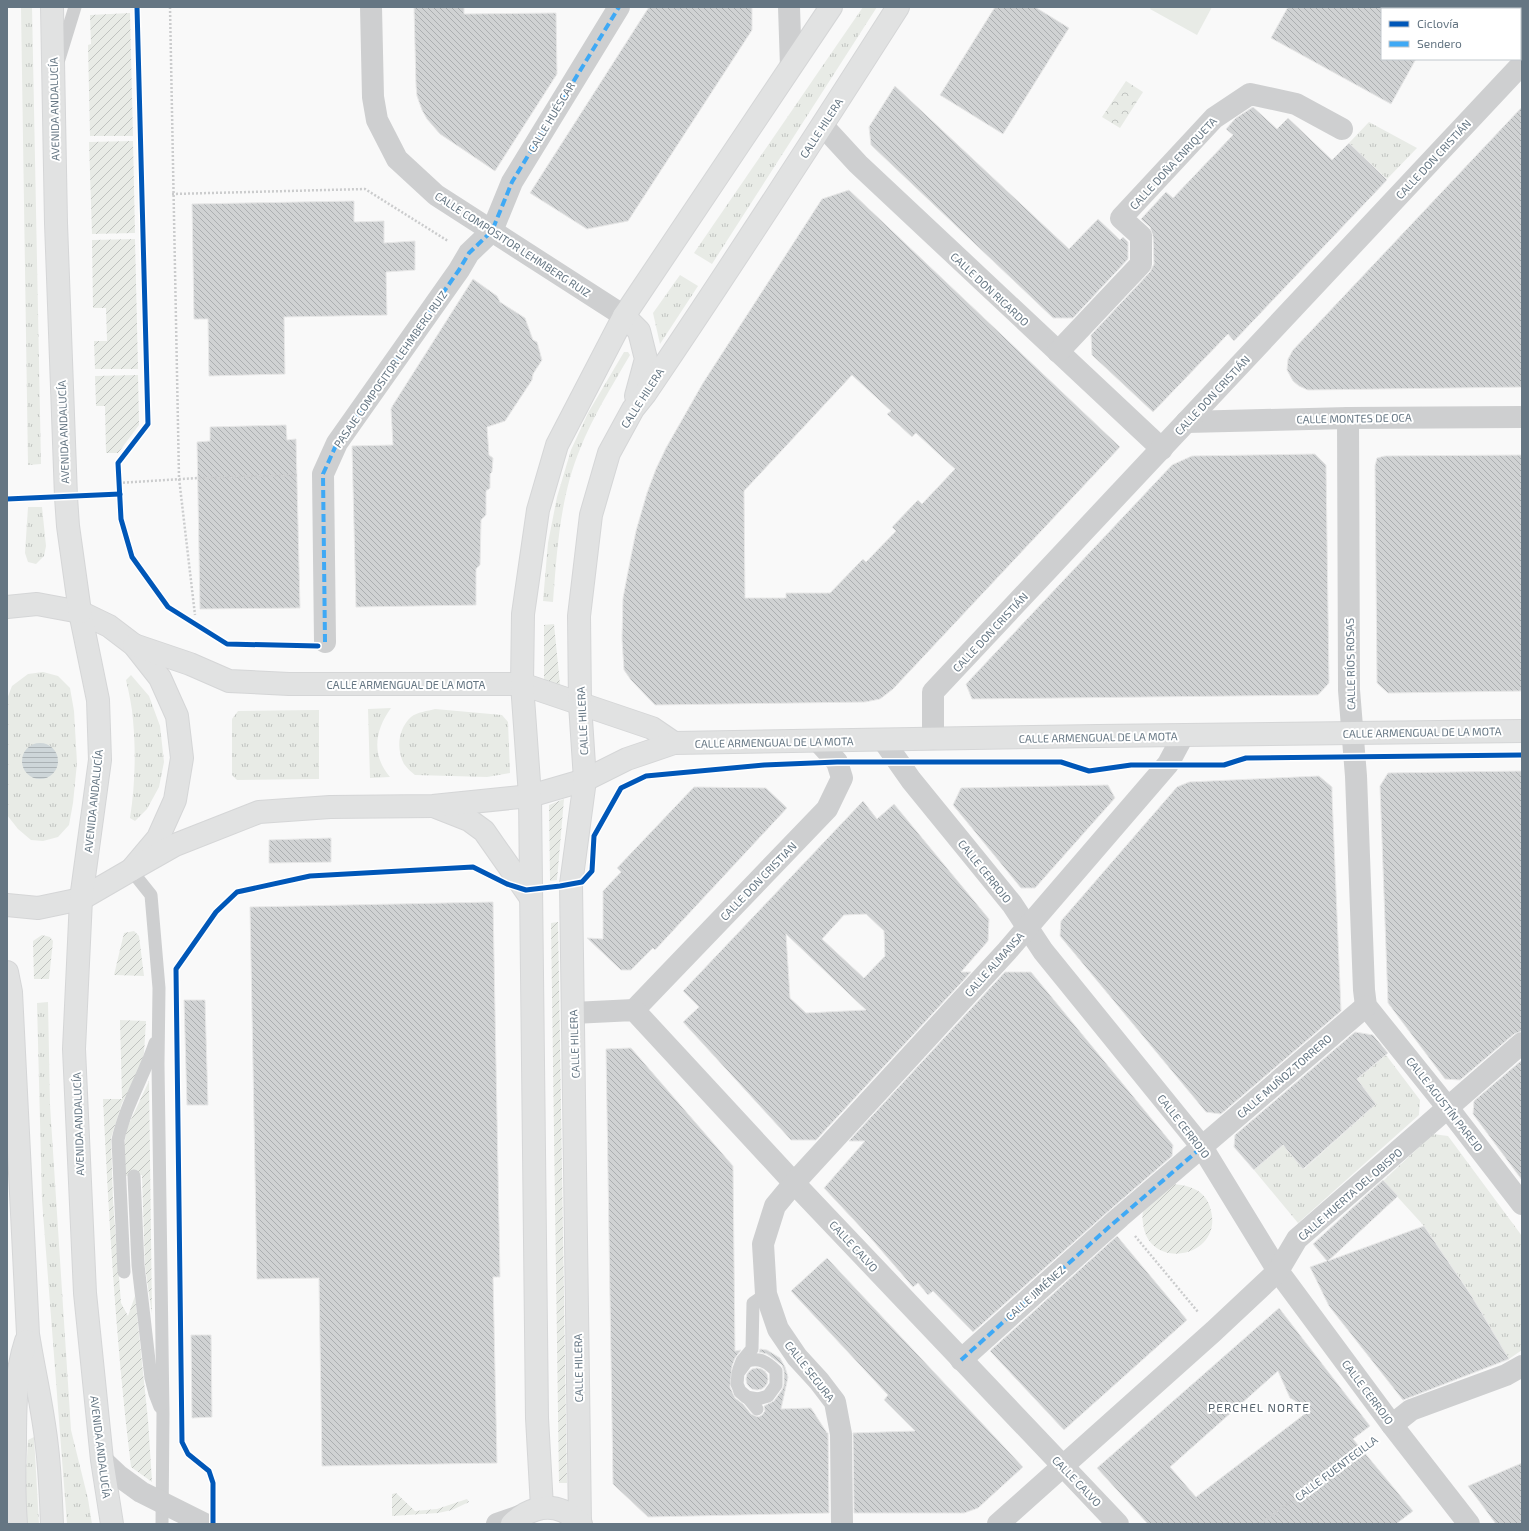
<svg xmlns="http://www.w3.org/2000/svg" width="1529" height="1531" font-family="'Exo 2',sans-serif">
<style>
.grass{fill:url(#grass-tufts)}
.forest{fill:url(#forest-crowns)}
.garden{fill:url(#garden-furrows)}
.pitch{fill:#e8ebe6}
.water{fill:url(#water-rules)}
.building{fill:url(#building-back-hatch);stroke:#e8e8e8;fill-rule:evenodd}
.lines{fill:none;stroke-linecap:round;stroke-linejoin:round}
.secondary-casing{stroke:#d5d6d7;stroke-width:24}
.primary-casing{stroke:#d5d6d7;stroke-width:24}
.path{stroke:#cbcccd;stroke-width:2.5;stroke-dasharray:2 2;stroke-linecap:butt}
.lane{stroke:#cecfd0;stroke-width:13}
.street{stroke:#cecfd0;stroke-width:22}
.secondary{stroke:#e1e2e2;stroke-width:22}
.primary{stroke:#e1e2e2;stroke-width:22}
.lane-bridge{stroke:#cecfd0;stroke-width:13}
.quiet{stroke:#3fa9f5;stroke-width:4;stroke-dasharray:8 4;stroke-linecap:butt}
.cycleway-casing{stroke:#fff;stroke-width:8}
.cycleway{stroke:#0057b8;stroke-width:5}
.labels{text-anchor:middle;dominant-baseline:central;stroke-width:4;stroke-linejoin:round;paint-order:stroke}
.street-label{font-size:11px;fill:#657683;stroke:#fff}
.neighbourhood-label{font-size:12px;letter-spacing:1px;fill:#57646e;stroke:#fff}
</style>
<defs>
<pattern id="grass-tufts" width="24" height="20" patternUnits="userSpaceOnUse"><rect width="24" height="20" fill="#e8ebe6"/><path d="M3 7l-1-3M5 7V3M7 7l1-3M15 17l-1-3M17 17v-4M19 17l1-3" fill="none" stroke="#c0c3c0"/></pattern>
<pattern id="forest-crowns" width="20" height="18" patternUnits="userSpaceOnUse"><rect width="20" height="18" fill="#e8ebe6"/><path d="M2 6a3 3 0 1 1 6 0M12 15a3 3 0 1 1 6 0" fill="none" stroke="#c0c3c0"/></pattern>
<pattern id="garden-furrows" width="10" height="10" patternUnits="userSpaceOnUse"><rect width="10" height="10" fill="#e8ebe6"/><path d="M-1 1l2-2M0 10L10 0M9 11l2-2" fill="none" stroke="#c0c3c0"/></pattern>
<pattern id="water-rules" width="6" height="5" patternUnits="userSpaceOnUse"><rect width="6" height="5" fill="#ced6d9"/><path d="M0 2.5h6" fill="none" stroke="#abb2b5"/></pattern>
<pattern id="building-back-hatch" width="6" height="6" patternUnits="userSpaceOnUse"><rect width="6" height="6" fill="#d0d2d3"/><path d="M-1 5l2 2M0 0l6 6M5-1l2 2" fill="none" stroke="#acafb1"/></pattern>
</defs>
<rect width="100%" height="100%" fill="#f9f9f9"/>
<!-- grass -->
<g class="grass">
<polygon points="21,7 32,7 41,464 28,465"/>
<polygon points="863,7 877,7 712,264 694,253"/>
<polygon points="1369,122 1417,148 1387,179 1349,143"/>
<polygon points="680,275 698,286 660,344 653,313"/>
<path d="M624,352H628L630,355C612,386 593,416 580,449C560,497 557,550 553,602L543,601L548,543L557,497L571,450L588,413Z"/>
<polygon points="28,507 42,507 46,546 44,556 36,564 28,562 25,553"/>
<polygon points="43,672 58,676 70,688 74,711 77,763 73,803 69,825 58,837 43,841 31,840 18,829 7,815 7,699 12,686 28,674"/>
<path d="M131,675L149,696L160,726L164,762L159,787L147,809L135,821L130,818C135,786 136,753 133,720C132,706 129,693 126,680Z"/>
<path d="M391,708C375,730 371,755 390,777L370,778L368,709Z"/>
<path d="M435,709L502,715L508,722L510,773L487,777L415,775C411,772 407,768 404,764C396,749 398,729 411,717C417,712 428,711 435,709Z"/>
<polygon points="319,710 319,779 237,780 232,775 232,719 238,711"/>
<polygon points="48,1002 50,1105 71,1430 88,1499 92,1524 67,1524 42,1200 37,1003"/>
<polygon points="1386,1055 1420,1100 1419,1115 1298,1223 1254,1170 1283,1145 1304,1169 1376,1104 1357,1079"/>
<polygon points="1433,1134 1448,1136 1522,1236 1522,1350 1509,1359 1470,1293 1424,1226 1383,1181"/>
<polygon points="34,1437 39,1524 25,1524 24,1507 28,1440"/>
</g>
<!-- forest -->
<polygon class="forest" points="1126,81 1143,92 1120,128 1102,117"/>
<!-- garden -->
<g class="garden">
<polygon points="130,13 133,136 90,136 88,45 91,44 90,15"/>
<polygon points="133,141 135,233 92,234 89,142"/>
<polygon points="135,239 138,369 95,369 94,341 107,341 106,308 93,308 92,240"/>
<polygon points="138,375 139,425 118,453 106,453 105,406 96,406 95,376"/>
<polygon points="554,624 560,685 544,685 544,625"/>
<polygon points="564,799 557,880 550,881 549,805"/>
<polygon points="558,922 567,1483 559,1483 551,923"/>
<polygon points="134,931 139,936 144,976 114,975 124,933"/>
<polygon points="42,935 50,937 53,941 49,979 34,979 33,941"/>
<path d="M120,1020L146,1021L144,1053L138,1075L122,1103L111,1138L113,1201L121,1303L128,1316L135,1296L148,1420L152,1482L131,1467C116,1345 109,1222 103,1099H122Z"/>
<polygon points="149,1081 152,1314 145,1267 142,1175 125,1176 124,1146 127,1128"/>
<path d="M1172,1184C1186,1185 1201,1188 1208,1202C1232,1256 1148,1275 1143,1223C1142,1218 1142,1210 1146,1206C1152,1197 1164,1191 1172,1184Z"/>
<polygon points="396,1493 415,1511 437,1509 467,1499 469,1502 452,1510 438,1513 392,1516 392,1494"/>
</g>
<!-- pitch -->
<polygon class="pitch" points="1151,7 1212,7 1197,35 1150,9"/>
<!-- water -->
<circle class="water" cx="40" cy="761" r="18"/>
<!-- building -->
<g class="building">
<polygon points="414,7 464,7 464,14 556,13 557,74 495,171 440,134 427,119 422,110 417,96 416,85"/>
<polygon points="649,7 752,7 752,30 628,221 587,229 530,193"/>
<polygon points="995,7 1035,7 1069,28 1003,134 940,95"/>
<polygon points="1288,7 1382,7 1382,59 1416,59 1391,104 1271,38"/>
<polygon points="895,86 1069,249 1098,219 1120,240 1123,237 1128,242 1128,259 1073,318 1053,318 871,145 869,127"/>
<polygon points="1253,107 1277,129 1288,118 1332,160 1349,143 1387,180 1234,341 1228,334 1153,412 1092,355 1091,335 1150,272 1154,264 1153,236 1150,227 1141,219 1166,192 1173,198 1233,135 1226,129 1236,118"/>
<polygon points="1522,107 1522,387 1308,390 1299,386 1293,381 1287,370 1288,359 1293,350"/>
<path d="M849,190L1120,447L893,689L880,699L865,702L655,705L631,680L624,670L622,639L623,598L627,577L636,531L647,493L656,469L666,448L703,383L822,199ZM852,375L891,411L887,414L912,437L916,433L955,469L922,504L918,500L892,527L896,531L866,562L863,559L830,593H786V598H745L744,491Z"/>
<polygon points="354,201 354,222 384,221 384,243 415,241 415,270 386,272 387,315 284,317 285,374 209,376 208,319 194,319 192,204"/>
<polygon points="473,279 497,296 500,302 525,318 533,340 537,342 542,360 533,374 532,380 505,421 487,427 489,455 493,458 492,472 490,474 490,488 486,491 486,515 481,520 480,565 476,569 476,605 356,607 352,446 393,445 391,409 393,405"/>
<polygon points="286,425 287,440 296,439 300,608 200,609 197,442 210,441 210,427"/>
<polygon points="1315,454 1326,465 1329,683 1318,695 972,699 966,684 1172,465 1192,456"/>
<polygon points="1522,455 1522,691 1388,693 1377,683 1375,466 1377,458 1385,456"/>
<polygon points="1522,771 1522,1031 1514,1034 1460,1080 1445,1079 1388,1003 1380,786 1388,773"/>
<polygon points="1319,776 1332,787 1332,795 1341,1011 1221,1114 1206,1112 1060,936 1061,921 1177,787 1189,782"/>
<polygon points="1108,785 1115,798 1035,888 1021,888 953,805 961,788"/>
<polygon points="694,787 766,788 787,808 655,950 653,948 631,970 621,970 587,938 603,939 603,891 621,872 617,868"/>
<path d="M863,801L877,819L894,804L989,919L988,941L961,972H971L816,1140H791L683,1022L699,1007L683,991ZM866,914L884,931L885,956L864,978L822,939L844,915ZM786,934L866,1010L806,1013L790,998Z"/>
<polygon points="331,838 331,862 269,863 269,840"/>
<polygon points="493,902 500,1277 493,1277 497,1463 322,1466 319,1278 257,1279 250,907"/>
<polygon points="1005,972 1031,972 1173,1145 1172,1156 1112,1208 973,1332 933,1291 928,1295 918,1283 913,1287 868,1235 824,1188 865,1141 849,1141"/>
<polygon points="184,1000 205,1000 208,1105 187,1105"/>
<polygon points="1355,1032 1373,1035 1388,1053 1357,1079 1376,1104 1303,1169 1283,1145 1254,1170 1234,1147 1235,1135"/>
<polygon points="631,1048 733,1166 735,1351 741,1350 735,1358 732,1366 730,1387 735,1398 743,1404 751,1414 758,1417 762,1415 765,1411 764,1406 774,1401 782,1390 784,1385 784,1371 782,1365 774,1359 767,1354 759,1352 760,1349 767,1350 780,1358 785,1367 788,1377 781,1409 811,1408 827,1433 828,1433 829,1513 648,1517 613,1484 606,1049"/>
<polygon points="1522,1060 1522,1180 1473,1114 1474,1101"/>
<polygon points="1383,1180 1398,1196 1328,1261 1424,1226 1471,1295 1509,1359 1403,1400 1329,1306 1310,1267 1327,1261 1313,1244"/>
<polygon points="1117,1236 1187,1320 1064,1430 990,1351"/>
<polygon points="827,1258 1023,1467 978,1508 964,1513 854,1513 853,1433 915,1431 884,1400 888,1395 791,1291"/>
<path d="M1279,1308L1370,1426L1353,1439L1413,1511L1396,1524H1148L1097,1468ZM1278,1371L1290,1398L1310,1410L1196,1497L1170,1467Z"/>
<polygon points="191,1335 211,1335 212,1417 192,1418"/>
<circle cx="757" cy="1379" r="11"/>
<polygon points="1522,1463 1522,1524 1496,1524 1468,1486"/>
</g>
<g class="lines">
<defs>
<g id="secondary">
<polyline points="624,316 639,331 646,359 636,396"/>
<polyline points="7,607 37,604 80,612 109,626 134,645 160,678 177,716 182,758 175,800 158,838 131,870 81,899 38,908 7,905"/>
<polyline points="80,612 98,700 100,760 81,899 74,1049 85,1293 102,1460 112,1524"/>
<polyline points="134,645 190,664 229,681 289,684 522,684 652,728 674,743"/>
<polyline points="436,807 469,820 484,831 531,898"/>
<polyline points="131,870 175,845 259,812 330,807 433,806 530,796 585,780 627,759 674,743 1098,736 1522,731"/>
<path d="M7,972L11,992L28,1334C34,1372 43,1409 47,1447C50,1472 51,1498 52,1524"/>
<polyline points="542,1507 537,1418 530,796 522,684 523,614 538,510 557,445 624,316 831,7"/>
<path d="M580,1523L571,884L585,780L580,704L579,616L591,515L609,453L633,409L645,394C732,266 815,137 898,7"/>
<path d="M16,1524C14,1497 14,1471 15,1444C15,1409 15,1375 26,1341"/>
<path d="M512,1524C525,1511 545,1503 563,1511C569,1513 576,1520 581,1524"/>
</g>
<polyline id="primary" points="52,7 56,223 66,497 68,526 80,612"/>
</defs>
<!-- secondary casing -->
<use href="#secondary" class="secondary-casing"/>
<!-- primary casing -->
<use href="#primary" class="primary-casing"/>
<!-- path -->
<g class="path">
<polyline points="170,7 179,478 195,615"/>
<polyline points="172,194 365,189 448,241"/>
<polyline points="119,483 198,478 298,475"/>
<polyline points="1135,1236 1198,1312"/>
<polyline points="1260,1524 1373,1442"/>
</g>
<!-- lane -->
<g class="lane">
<polyline points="59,59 75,7"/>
<polyline points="131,870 151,895 159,988 158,1064 163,1414 162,1524"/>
<polyline points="134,1176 138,1265 151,1378 155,1394 160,1407"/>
<path d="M124,1272L118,1140C125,1106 144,1076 155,1043"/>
<polyline points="739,1369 742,1361 752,1349 753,1303 766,1294"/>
<path d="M740,1392L746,1397L758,1399L768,1396L776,1385V1371C767,1362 760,1357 747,1361"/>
</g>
<!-- street -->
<g class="street">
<polyline points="371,7 373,97 377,120 397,159 436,195 624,316"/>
<polyline points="789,7 791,67"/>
<polyline points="823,126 858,164 1162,449"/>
<polyline points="1058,352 1141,264 1141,236 1121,218 1214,118 1250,94 1296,104 1342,129"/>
<polyline points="1348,418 1349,690 1356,776 1364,990 1366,1006 1448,1108 1522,1204"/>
<polyline points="1186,422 1348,418 1522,417"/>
<polyline points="325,642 323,474 337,443 459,270 469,253 492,231 512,182 619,7"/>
<polyline points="933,739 933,692 1522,64"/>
<polyline points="883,740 911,780 1012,904 1043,951 1202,1147 1278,1271 1392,1425 1469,1524"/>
<polyline points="634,1010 827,809 842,778 837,762 818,741"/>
<polyline points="573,1013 634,1010 794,1183 1118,1524"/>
<polyline points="961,1360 1120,1217 1366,1006"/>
<polyline points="1392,1425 1411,1410 1506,1375 1522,1366"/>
<polyline points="102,1460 119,1476 141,1492 205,1524"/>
<polyline points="497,1524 520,1516"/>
<polyline points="842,1524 841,1434 835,1402 819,1381 797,1357 778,1329 766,1294 763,1244 775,1206 794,1183 1007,951 1168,764 1183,736"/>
<polyline points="998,1524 1214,1331 1278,1271 1297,1239 1522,1043"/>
</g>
<!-- secondary -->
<use href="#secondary" class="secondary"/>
<!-- primary -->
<use href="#primary" class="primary"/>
<!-- lane-bridge -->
<polyline class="lane-bridge" points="747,1361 738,1373 737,1384 740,1391 748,1398 757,1409"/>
<!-- quiet -->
<g class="quiet">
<polyline points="325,642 323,474 337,443 459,270 469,253 492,231 512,182 619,7"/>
<polyline points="961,1360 1109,1227 1202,1147"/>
</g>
<defs>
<g id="cycleway">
<polyline points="137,7 148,424 118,463 121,519 132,557 168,607 227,644 318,646"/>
<polyline points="7,499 120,494"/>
<polyline points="213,1524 213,1483 209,1471 188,1454 182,1442 176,969 216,912 237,892 310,876 473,867 507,884 526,890 560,886 582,882 592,871 594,836 621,788 646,776 764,765 837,762 1061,762 1089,771 1131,765 1224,765 1246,758 1522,755"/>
</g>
</defs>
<!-- cycleway casing -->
<use href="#cycleway" class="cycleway-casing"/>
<!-- cycleway -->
<use href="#cycleway" class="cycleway"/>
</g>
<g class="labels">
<!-- street labels -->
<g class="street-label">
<text transform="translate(54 109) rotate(-91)">AVENIDA ANDALUCÍA</text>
<text transform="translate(551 117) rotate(-59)">CALLE HUÉSCAR</text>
<text transform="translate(821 128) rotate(-57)">CALLE HILERA</text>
<text transform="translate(1433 159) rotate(-47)">CALLE DON CRISTIÁN</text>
<text transform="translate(1173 163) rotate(-47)">CALLE DOÑA ENRIQUETA</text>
<text transform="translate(513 244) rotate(33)">CALLE COMPOSITOR LEHMBERG RUIZ</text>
<text transform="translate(990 289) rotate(43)">CALLE DON RICARDO</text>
<text transform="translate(390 369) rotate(-55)">PASAJE COMPOSITOR LEHMBERG RUIZ</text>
<text transform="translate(1212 395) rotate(-47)">CALLE DON CRISTIÁN</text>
<text transform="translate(642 398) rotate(-57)">CALLE HILERA</text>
<text transform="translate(1354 418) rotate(-1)">CALLE MONTES DE OCA</text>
<text transform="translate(63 432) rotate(-92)">AVENIDA ANDALUCÍA</text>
<text transform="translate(990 632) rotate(-47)">CALLE DON CRISTIÁN</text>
<text transform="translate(1350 664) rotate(-91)">CALLE RÍOS ROSAS</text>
<text x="406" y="684">CALLE ARMENGUAL DE LA MOTA</text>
<text transform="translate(582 721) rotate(-93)">CALLE HILERA</text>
<text transform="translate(1422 732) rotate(-1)">CALLE ARMENGUAL DE LA MOTA</text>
<text transform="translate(1098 737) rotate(-1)">CALLE ARMENGUAL DE LA MOTA</text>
<text transform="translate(774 742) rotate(-1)">CALLE ARMENGUAL DE LA MOTA</text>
<text transform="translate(93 801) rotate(-84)">AVENIDA ANDALUCÍA</text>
<text transform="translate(985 871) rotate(51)">CALLE CERROJO</text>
<text transform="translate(758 881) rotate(-46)">CALLE DON CRISTIAN</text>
<text transform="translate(994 964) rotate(-48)">CALLE ALMANSA</text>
<text transform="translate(574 1044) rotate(-92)">CALLE HILERA</text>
<text transform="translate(1284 1076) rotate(-41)">CALLE MUÑOZ TORRERO</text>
<text transform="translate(1445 1104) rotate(52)">CALLE AGUSTÍN PAREJO</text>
<text transform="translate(78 1124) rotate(-92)">AVENIDA ANDALUCÍA</text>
<text transform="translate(1184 1126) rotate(52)">CALLE CERROJO</text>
<text transform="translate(1350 1194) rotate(-41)">CALLE HUERTA DEL OBISPO</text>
<text transform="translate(854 1246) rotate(47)">CALLE CALVO</text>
<text transform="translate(1035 1293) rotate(-42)">CALLE JIMÉNEZ</text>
<text transform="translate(578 1368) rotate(-91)">CALLE HILERA</text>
<text transform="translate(810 1371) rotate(52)">CALLE SEGURA</text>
<text transform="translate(1368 1392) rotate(53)">CALLE CERROJO</text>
<text transform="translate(101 1447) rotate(83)">AVENIDA ANDALUCÍA</text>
<text transform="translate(1336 1468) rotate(-37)">CALLE FUENTECILLA</text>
<text transform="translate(1077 1481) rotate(46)">CALLE CALVO</text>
</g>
<!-- neighbourhood labels -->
<g class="neighbourhood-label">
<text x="1259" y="1407">PERCHEL NORTE</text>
</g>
</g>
<!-- border -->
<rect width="1529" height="1531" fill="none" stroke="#657683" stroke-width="16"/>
<!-- legend -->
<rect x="1381" y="8" width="140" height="52" fill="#ffffff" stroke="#c1c8cd"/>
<rect x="1389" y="21" width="20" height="6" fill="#0057b8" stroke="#c1c8cd"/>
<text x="1417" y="28" font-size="12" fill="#657683">Ciclovía</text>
<rect x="1389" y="41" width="20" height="6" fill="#3fa9f5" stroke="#c1c8cd"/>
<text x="1417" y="48" font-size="12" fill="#657683">Sendero</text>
</svg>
